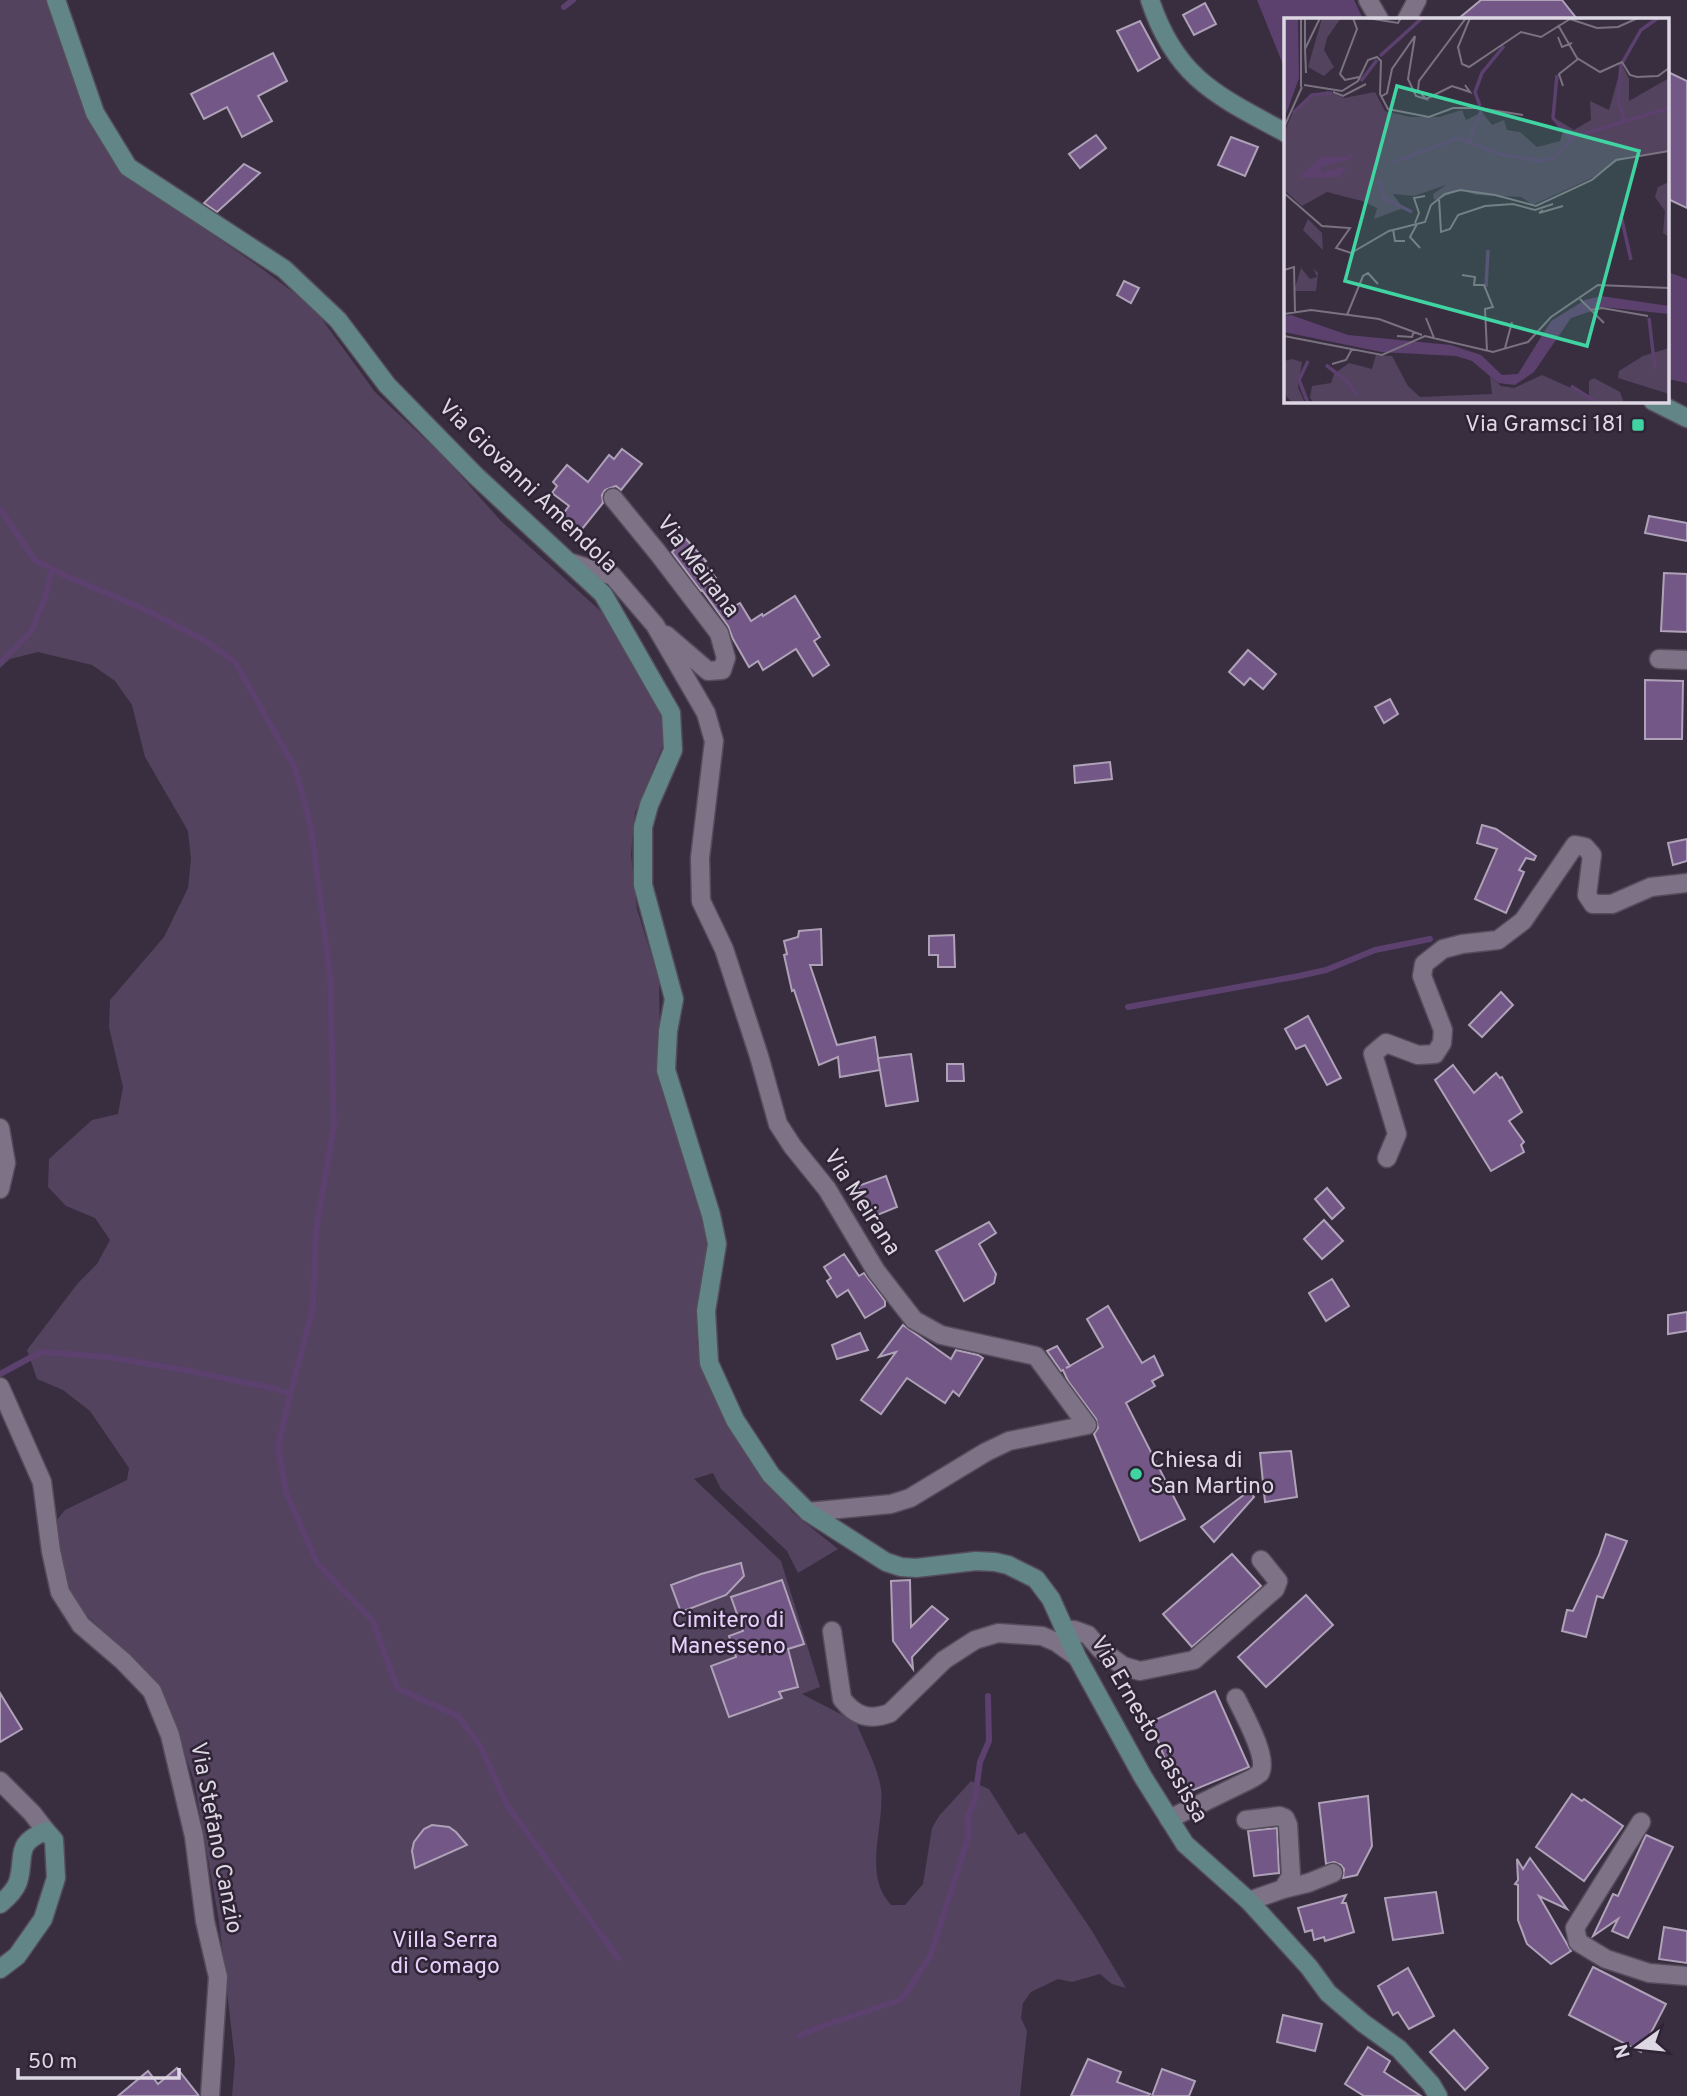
<svg xmlns="http://www.w3.org/2000/svg" width="1687" height="2096" font-family="Overpass,sans-serif">
<style>
.green{fill:#53435e}
.water{fill:#5c406e}
.lines{fill:none;stroke-linecap:round;stroke-linejoin:round}
.stream{stroke:#5c406e;stroke-width:6}
.building{fill:#735786;stroke:#afa2b8;stroke-width:2}
.street-casing{stroke:#554c5b;stroke-width:21}
.secondary-casing{stroke:#554c5b;stroke-width:21}
.street{stroke:#7e7287;stroke-width:18}
.secondary{stroke:#628687;stroke-width:18}
.poi-dot{fill:#40d4a2;stroke:#2e2435;stroke-width:2.5}
.labels{text-anchor:middle;dominant-baseline:central;stroke-width:5;stroke-linejoin:round;paint-order:stroke}
.poi-label{font-size:23px;fill:#ddd7e3;stroke:#2e2435;text-anchor:end}
.street-label{font-size:23px;fill:#ddd7e3;stroke:#2e2435}
.park-label{font-size:23px;fill:#e9d0fc;stroke:#2e2435}
.inset-river{fill:none;stroke:#5c406e;stroke-width:3.5}
.inset-road{fill:none;stroke:#7a7281;stroke-width:2}
.view{fill:#40d4a2;fill-opacity:0.15;stroke:#40d4a2;stroke-width:3.5}
.inset-edge{fill:none;stroke:#ddd7e3;stroke-width:3.5}
</style>
<rect width="100%" height="100%" fill="#382e40"/>
<!-- green -->
<path class="green" d="M0,0H57L123,170L154,194L261,268L313,307L375,392L444,457L501,521L606,616L659,708L666,738L635,813L631,854L637,909L659,980L660,1048L714,1219L698,1297L697,1343L718,1398L744,1448L792,1512L838,1549L798,1573L787,1551L721,1489L713,1473L694,1479L781,1561L820,1687L802,1694L856,1722C864,1743 878,1767 881,1789C885,1827 862,1874 891,1905H905L923,1884L932,1828L939,1816L971,1781L989,1789L1018,1835L1025,1832L1092,1931L1126,1988L1112,1984L1100,1974L1072,1982L1058,1979L1031,1992L1023,2003L1021,2018L1027,2031L1020,2096H232L235,2061L219,1921L194,1780L160,1685L73,1602L55,1548L56,1521L65,1510L127,1480L129,1468L90,1411L63,1390L37,1379L27,1350L78,1283L97,1264L110,1240L95,1218L66,1206L48,1187L49,1159L92,1120L118,1114L123,1087L109,1027L110,1000L164,937L188,888L191,859L188,831L145,757L132,705L115,681L92,665L38,652L10,659L0,668Z"/>
<!-- water -->
<g class="water">
<polygon points="1257,0 1354,0 1363,19 1286,19 1286,69 1282,62"/>
<polygon points="1668,272 1687,279 1687,383 1668,379"/>
</g>
<g class="lines">
<!-- stream -->
<g class="stream">
<polyline points="564,7 573,0"/>
<polyline points="0,509 35,560 61,574 142,608 204,640 235,662 295,768 311,827 330,975 334,1126 316,1230 313,1308 287,1407 278,1447 286,1492 317,1563 373,1621 397,1688 458,1716 481,1747 507,1805 618,1958"/>
<polyline points="0,663 31,632 45,598 52,569"/>
<polyline points="1128,1007 1299,976 1326,970 1375,950 1430,939"/>
<polyline points="0,1374 41,1352 108,1357 185,1370 272,1388 291,1394"/>
<path d="M799,2036L817,2028L900,2000C912,1987 919,1971 930,1957L969,1835L968,1816L975,1799L980,1762L989,1741L988,1696"/>
</g>
</g>
<!-- building -->
<g class="building">
<polygon points="1481,0 1562,0 1577,19 1458,19"/>
<polygon points="1205,3 1216,24 1194,35 1183,15"/>
<polygon points="1140,21 1160,58 1138,71 1117,31"/>
<polygon points="273,53 287,81 258,96 272,121 242,137 227,107 204,119 191,94"/>
<polygon points="1668,72 1687,81 1687,208 1668,199"/>
<polygon points="1096,135 1106,148 1080,168 1069,154"/>
<polygon points="1231,137 1258,147 1245,176 1218,165"/>
<polygon points="244,164 260,173 217,212 204,203"/>
<polygon points="1124,281 1139,288 1131,303 1117,295"/>
<polygon points="622,449 642,464 621,490 616,486 605,490 602,495 603,503 578,534 559,519 569,506 552,493 557,486 553,482 567,465 588,482 609,455 614,459"/>
<polygon points="1649,516 1687,523 1687,541 1645,533"/>
<polygon points="686,539 706,561 703,563 716,578 709,583 731,608 740,603 751,621 762,614 763,616 795,596 820,637 814,641 829,665 813,676 796,649 763,670 758,661 749,667 733,639 728,626 702,590 701,591 672,552"/>
<polygon points="1664,573 1687,574 1687,632 1661,631"/>
<polygon points="1248,650 1276,674 1263,689 1250,678 1244,685 1229,672"/>
<polygon points="1645,680 1683,681 1682,739 1645,739"/>
<polygon points="1390,699 1398,714 1384,723 1375,707"/>
<polygon points="1110,762 1112,779 1075,783 1074,766"/>
<polygon points="1482,825 1496,829 1536,856 1534,860 1526,858 1519,870 1524,872 1506,913 1475,899 1497,849 1477,843"/>
<polygon points="1687,839 1687,861 1673,865 1668,843"/>
<polygon points="821,929 822,965 810,965 837,1045 875,1037 880,1070 840,1077 838,1057 819,1065 794,990 792,991 784,955 787,954 784,941 798,937 799,931"/>
<polygon points="954,935 955,967 938,967 938,955 929,955 929,936"/>
<polygon points="1501,992 1513,1005 1482,1037 1469,1025"/>
<polygon points="1308,1016 1341,1078 1327,1085 1305,1045 1296,1049 1285,1029"/>
<polygon points="911,1054 918,1101 886,1106 878,1058"/>
<polygon points="947,1064 963,1064 964,1081 947,1081"/>
<polygon points="1453,1065 1474,1093 1496,1073 1500,1078 1502,1077 1522,1112 1509,1121 1524,1142 1521,1145 1524,1152 1491,1171 1435,1080"/>
<polygon points="886,1176 897,1207 870,1218 858,1186"/>
<polygon points="1327,1188 1344,1208 1332,1219 1315,1199"/>
<polygon points="1324,1220 1343,1241 1322,1259 1304,1239"/>
<polygon points="989,1222 996,1233 979,1244 996,1274 994,1283 964,1301 936,1251"/>
<polygon points="844,1254 859,1276 864,1273 885,1301 885,1306 865,1318 848,1290 837,1297 827,1281 831,1278 824,1267"/>
<polygon points="1332,1279 1349,1306 1326,1321 1309,1293"/>
<polygon points="1108,1306 1142,1363 1154,1356 1163,1375 1152,1381 1155,1386 1126,1403 1185,1519 1140,1541 1094,1434 1098,1428 1096,1419 1068,1381 1063,1370 1061,1371 1047,1351 1057,1346 1070,1366 1066,1368 1103,1347 1087,1319"/>
<polygon points="1687,1312 1687,1331 1668,1334 1668,1315"/>
<polygon points="903,1325 951,1359 956,1350 978,1355 983,1358 959,1396 953,1391 945,1403 907,1378 881,1414 861,1400 896,1352 879,1357"/>
<polygon points="860,1333 868,1350 837,1359 832,1345"/>
<polygon points="1291,1451 1297,1497 1265,1502 1260,1453"/>
<polygon points="1249,1491 1254,1497 1214,1542 1201,1527"/>
<polygon points="1606,1534 1627,1541 1603,1598 1597,1596 1586,1637 1562,1631 1567,1610 1573,1611 1599,1555"/>
<polygon points="1232,1554 1261,1586 1192,1647 1163,1614"/>
<polygon points="741,1563 744,1576 726,1595 681,1612 671,1585 701,1574"/>
<polygon points="782,1580 804,1644 788,1649 798,1687 779,1692 782,1698 729,1717 711,1666 736,1657 729,1636 743,1631 731,1597"/>
<polygon points="910,1580 911,1627 932,1606 948,1619 912,1657 913,1669 893,1641 891,1581"/>
<polygon points="1306,1595 1333,1625 1266,1687 1238,1657"/>
<polygon points="1215,1691 1249,1767 1179,1796 1151,1722"/>
<polygon points="0,1693 22,1729 0,1742"/>
<polygon points="1572,1794 1582,1801 1584,1799 1623,1826 1584,1881 1536,1847"/>
<polygon points="1368,1796 1372,1846 1357,1875 1343,1878 1344,1869 1341,1865 1334,1862 1326,1864 1319,1803"/>
<polygon points="432,1825 449,1827 456,1832 467,1845 415,1868 412,1851 414,1842 424,1829"/>
<polygon points="1277,1828 1279,1873 1254,1876 1248,1831"/>
<polygon points="1646,1835 1673,1847 1628,1938 1612,1931 1618,1919 1593,1936 1613,1894 1618,1896"/>
<polygon points="1530,1858 1567,1909 1539,1896 1571,1951 1551,1964 1527,1944 1518,1920 1518,1885 1515,1884 1518,1880 1517,1859 1523,1869"/>
<polygon points="1436,1892 1443,1933 1393,1940 1385,1898"/>
<polygon points="1346,1895 1342,1903 1346,1903 1354,1932 1325,1941 1324,1937 1314,1940 1312,1930 1305,1932 1298,1908"/>
<polygon points="1664,1927 1687,1931 1687,1963 1659,1959"/>
<polygon points="1593,1967 1666,2004 1641,2052 1569,2015"/>
<polygon points="1408,1968 1434,2016 1409,2029 1398,2012 1393,2015 1378,1986"/>
<polygon points="1283,2015 1322,2024 1315,2051 1277,2042"/>
<polygon points="1454,2030 1488,2068 1465,2090 1430,2052"/>
<polygon points="1368,2047 1390,2061 1384,2072 1421,2096 1364,2096 1345,2084"/>
<polygon points="1088,2059 1121,2072 1117,2082 1150,2094 1149,2096 1071,2096"/>
<polygon points="177,2068 199,2096 118,2096 148,2071 158,2084"/>
<polygon points="1162,2069 1195,2081 1189,2096 1152,2096"/>
</g>
<g class="lines">
<defs>
<g id="street">
<polyline points="1368,0 1379,19"/>
<polyline points="1407,19 1417,0"/>
<polyline points="613,498 658,553 719,633 726,658 722,670 708,671 666,635"/>
<polyline points="572,563 613,576 655,625 706,713 714,741 700,858 701,901 724,949 759,1056 778,1124 793,1147 827,1189 876,1271 914,1320 941,1335 1036,1356 1087,1425 1009,1441 986,1452 910,1498 891,1504 808,1512"/>
<polyline points="1659,659 1687,660"/>
<polyline points="0,1128 6,1163 0,1189"/>
<polyline points="1387,1158 1397,1134 1373,1054 1386,1043 1418,1055 1435,1054 1442,1043 1443,1030 1422,976 1424,964 1443,949 1462,944 1498,940 1523,921 1575,845 1585,847 1592,855 1587,895 1593,904 1612,904 1651,887 1687,883"/>
<polyline points="0,1387 42,1482 51,1551 60,1592 81,1625 123,1661 152,1691 170,1735 194,1836 205,1921 218,1977 210,2096"/>
<polyline points="1065,1630 1074,1630 1088,1635 1100,1649 1123,1666 1140,1671 1194,1660 1275,1589 1278,1581 1261,1560"/>
<path d="M832,1631L842,1699C855,1716 869,1721 890,1713L944,1660L975,1640L998,1633L1042,1636L1056,1642L1077,1657"/>
<polyline points="0,1781 32,1813 46,1831"/>
<path d="M1169,1819L1251,1779C1252,1779 1260,1773 1260,1773C1269,1758 1243,1713 1236,1698"/>
<polyline points="1246,1820 1280,1816 1285,1818 1288,1825 1291,1876 1283,1889 1249,1901"/>
<polyline points="1641,1822 1575,1928 1578,1942 1606,1959 1649,1973 1687,1976"/>
<polyline points="1283,1889 1308,1883 1333,1873"/>
</g>
<g id="secondary">
<polyline points="56,0 95,113 128,167 284,269 338,320 387,385 476,476 603,594 671,713 673,750 649,805 643,827 643,885 674,999 668,1031 666,1070 711,1215 717,1244 706,1311 709,1363 735,1420 771,1475 808,1512 886,1562 901,1567 916,1568 976,1561 995,1562 1008,1565 1036,1579 1051,1599 1077,1657 1143,1777 1185,1844 1249,1901 1309,1967 1328,1993 1363,2023 1399,2049 1431,2084 1438,2096"/>
<path d="M1150,0C1176,79 1218,96 1286,133"/>
<polyline points="1653,401 1687,418"/>
<path d="M0,1904C6,1899 15,1890 18,1882C26,1856 13,1844 46,1831L54,1840L56,1878L43,1919L17,1956L0,1969"/>
</g>
</defs>
<!-- street casing -->
<use href="#street" class="street-casing"/>
<!-- secondary casing -->
<use href="#secondary" class="secondary-casing"/>
<!-- street -->
<use href="#street" class="street"/>
<!-- secondary -->
<use href="#secondary" class="secondary"/>
</g>
<!-- markers -->
<g class="poi-dot">
<rect x="1631" y="418" width="14" height="14" rx="3.5"/>
<circle cx="1136" cy="1474" r="7"/>
</g>
<g class="labels">
<!-- poi labels -->
<g class="poi-label">
<text x="1624" y="425">Via Gramsci 181</text>
<text x="1150" y="1461" text-anchor="start">Chiesa di<tspan x="1150" dy="26">San Martino</tspan></text>
</g>
<!-- street labels -->
<g class="street-label">
<text transform="translate(527 487) rotate(44)">Via Giovanni Amendola</text>
<text transform="translate(697 567) rotate(53)">Via Meirana</text>
<text transform="translate(861 1203) rotate(57)">Via Meirana</text>
<text transform="translate(1148 1730) rotate(60)">Via Ernesto Cassissa</text>
<text transform="translate(215 1838) rotate(79)">Via Stefano Canzio</text>
</g>
<!-- park labels -->
<g class="park-label">
<text x="728" y="1621">Cimitero di<tspan x="728" dy="26">Manesseno</tspan></text>
<text x="445" y="1941">Villa Serra<tspan x="445" dy="26">di Comago</tspan></text>
</g>
</g>
<!-- overview -->
<g transform="translate(1284 18)">
<rect width="385" height="385" fill="#382e40"/>
<path d="M38,0H57L43,20L40,32L50,49L40,58L24,49ZM338,46L345,61V83L385,60V133L338,140L310,159L249,187L237,179L192,177L178,172L150,182L149,176L162,167L130,178L109,176L119,190L90,201L93,190L78,183L43,174L18,188L0,172V114L9,94L28,77L44,73L60,80L91,74L101,93L126,99H155L178,92L182,102L198,94L208,107L220,102L223,112L236,114L253,129L276,123L279,114L274,102L290,112L307,102L306,83L325,92ZM385,164V219L379,215L381,193L371,179L374,169ZM24,201L38,215L39,232L19,212ZM17,250L26,261L33,259L29,250L34,255L32,273H10ZM385,330V376L334,360L335,353L359,338ZM92,337L108,338L124,368L136,379L208,376L206,358L217,368L230,370L258,357L305,378V363L310,360L336,374L340,385H30L26,380L28,368L47,365L50,356L65,345L88,351ZM8,341L18,344L14,369L21,385H9L0,376V343Z" fill="#53435e"/>
<path d="M0,0H14L15,60L0,102ZM68,134L67,141L37,149L38,154L65,148L55,159L15,160L37,139H62ZM317,278L385,288V296L319,289L287,300L250,354L231,367L214,365L188,343L172,338L97,334L0,314V298L7,297L64,317L167,327L197,337L218,357L234,356L267,303L301,282Z" fill="#5c406e"/>
<path class="inset-river" d="M96,38L138,0M273,57L269,100L286,120M77,63L93,42M196,88L191,74L198,55L220,28M9,95L28,77L48,75M341,104L334,82L337,47L357,12L374,0M185,123L197,93M110,144L174,120L215,136L257,143L271,139L289,119L385,90M95,162L100,180L128,194M337,198L347,242M202,269L204,232M365,300L371,351M24,343L15,362L24,385M42,347L65,365L73,377M287,368L314,385"/>
<path class="inset-road" d="M21,0V30M69,0L73,11L56,56L61,62L75,59M83,0L114,5L117,0M186,0L174,29L178,46L185,49L237,14L257,19L286,1L313,10L334,9L354,0M274,7L293,40L316,54L338,44L346,57L353,59L374,58L385,50M274,19L278,29L288,25M22,55L21,31L36,0M20,67L58,73L74,63L84,42L93,39L97,43L96,76L104,91L145,99L169,90H195L239,97M279,68L275,56L294,41M17,69V0M49,74L59,78L82,66M98,78L103,75L108,51L131,18L124,61L132,78L142,81L134,72L135,63L182,0M142,81L168,68L186,74L181,67M0,109L18,69M0,175L38,208L66,210L52,230L67,235L105,213L141,204L147,187L161,176L176,172L211,177L252,188L308,162L332,142L385,133M155,180L157,214L166,211L174,197L201,188L229,186L251,192L269,186M259,192L255,195L279,188M131,205L135,195L130,180L141,178M133,206L126,219L136,230M109,211L111,223H121M0,252L10,249L11,294M178,257L191,259L190,267H200L209,289L201,291L203,333M296,281L320,305M307,292L318,290L364,298M0,296L27,292L95,301L138,317M63,297L79,258L84,255L94,266M142,300L150,320M0,318L98,337L141,318L209,334L244,324L267,299L314,267L385,270M113,318L128,319L130,313M221,330L228,304M48,346L62,342L68,331"/>
<path class="view" d="M113,68L355,133L303,328L61,263Z"/>
<rect width="385" height="385" class="inset-edge"/>
</g>
<!-- north arrow -->
<g transform="translate(1638 2047) rotate(255)" stroke="#2e2435" stroke-width="5" paint-order="stroke">
<path d="M0-5L12 26L0 18L-12 26Z" fill="#ddd7e3"/>
<text y="-10" font-size="19" font-weight="bold" text-anchor="middle" fill="#ddd7e3">N</text>
</g>
<!-- scale -->
<path d="M18 2068v10h161v-10" fill="none" stroke="#ddd7e3" stroke-width="3.5"/>
<text x="28" y="2068" font-size="21" fill="#ddd7e3" stroke="#2e2435" stroke-width="5" paint-order="stroke">50 m</text>
</svg>
